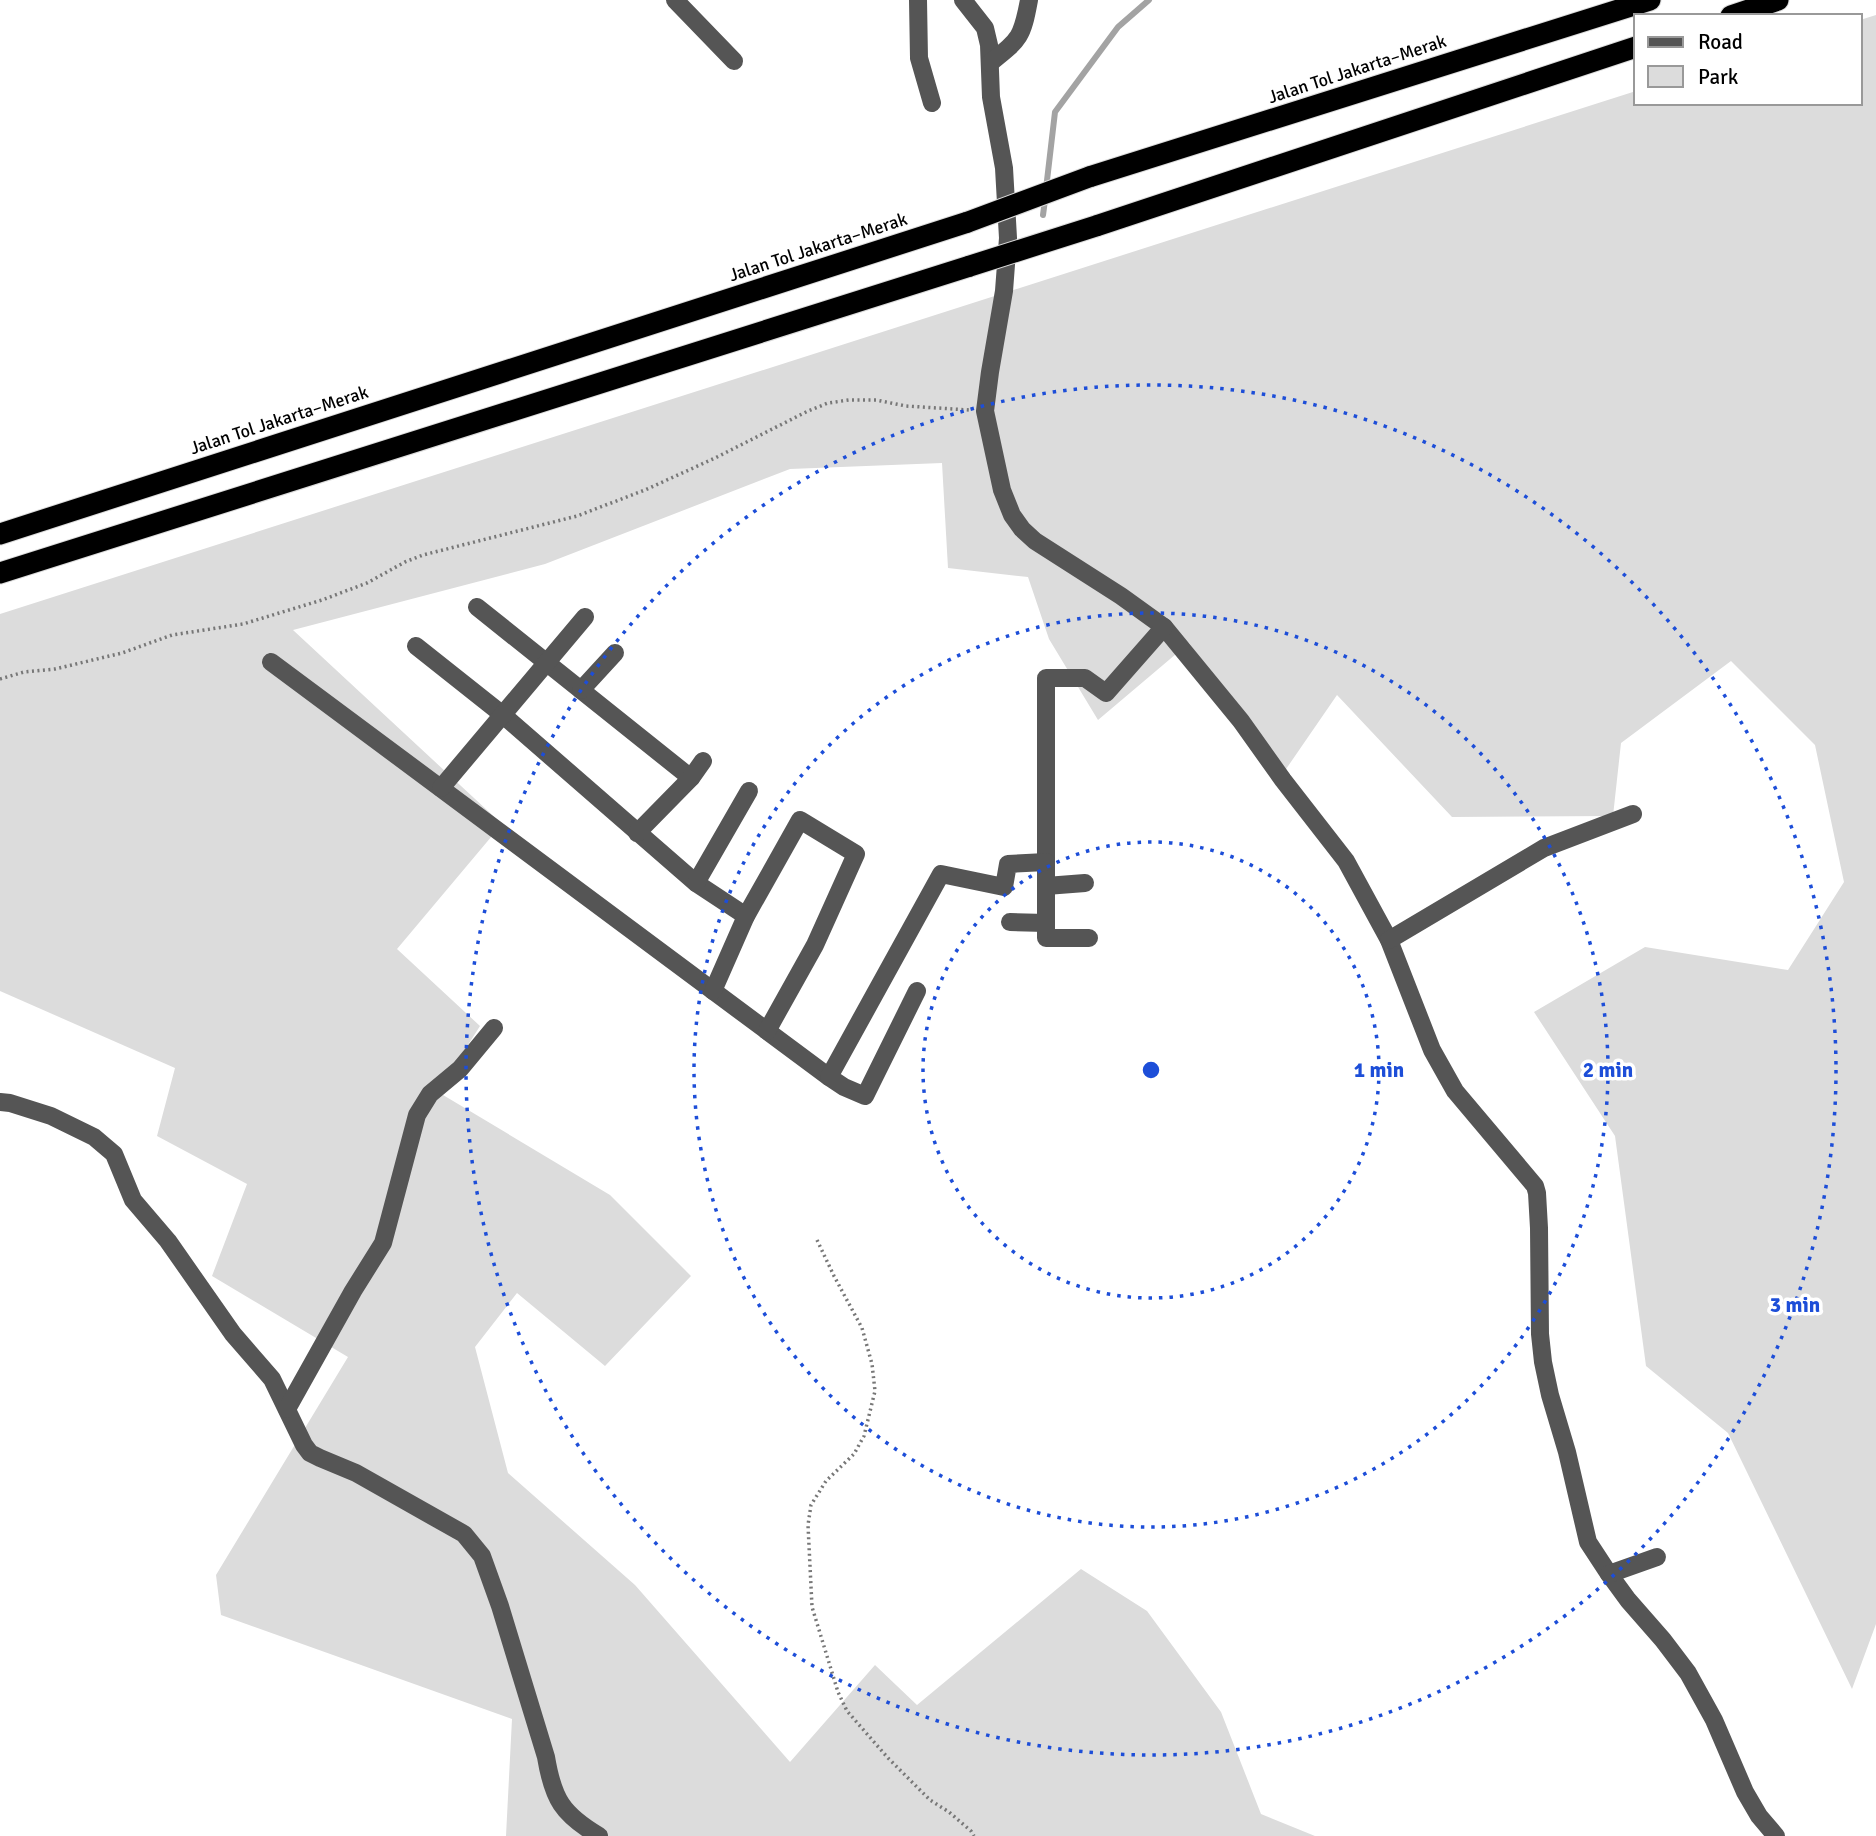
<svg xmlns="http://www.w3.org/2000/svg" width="1876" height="1836" font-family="Signika,sans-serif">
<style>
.green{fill:#dcdcdc}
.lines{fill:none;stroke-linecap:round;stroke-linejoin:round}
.stream{stroke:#a3a3a3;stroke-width:6}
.highway-casing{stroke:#dbdbdb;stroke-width:23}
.path{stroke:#777;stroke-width:3.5;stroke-dasharray:2 3.5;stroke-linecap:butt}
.minor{stroke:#555;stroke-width:18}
.highway{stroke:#000;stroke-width:21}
.highway-bridge-casing{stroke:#dbdbdb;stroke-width:23;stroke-linecap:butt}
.highway-bridge{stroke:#000;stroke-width:21}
.ring{fill:none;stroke:#1d4ed8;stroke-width:3.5;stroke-dasharray:3.5 7}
.labels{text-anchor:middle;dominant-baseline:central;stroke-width:7;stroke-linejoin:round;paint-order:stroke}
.street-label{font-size:18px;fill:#000;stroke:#fff}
.centre{fill:#1d4ed8;stroke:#fff;stroke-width:3.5}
.ring-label{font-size:21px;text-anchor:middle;font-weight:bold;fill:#1d4ed8;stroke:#fff;stroke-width:7;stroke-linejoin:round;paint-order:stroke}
</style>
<rect width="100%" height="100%" fill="#fff"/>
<!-- green -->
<polygon class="green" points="1876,15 1876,1624 1852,1689 1728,1433 1646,1366 1615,1136 1534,1012 1645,947 1788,970 1844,882 1815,745 1731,661 1621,743 1613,816 1452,817 1337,695 1284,772 1189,643 1098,720 1049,639 1028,577 948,568 942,463 790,469 545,564 293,630 502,824 397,949 480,1026 438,1092 610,1195 691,1276 605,1366 517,1293 475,1347 508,1473 635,1585 790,1762 875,1665 917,1705 1081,1569 1147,1611 1221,1712 1261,1814 1315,1836 506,1836 512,1719 221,1615 216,1575 348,1357 212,1276 247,1184 157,1136 175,1068 0,991 0,614 1636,91 1636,103 1860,103 1860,20"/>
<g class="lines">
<!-- stream -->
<g class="stream">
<polyline points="1046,189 1055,112 1118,27 1149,0"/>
<polyline points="1043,215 1045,200"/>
</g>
<defs>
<g id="highway">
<polyline points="1731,16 1778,0"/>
<polyline points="1089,177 1650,0"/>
<polyline points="1096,226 1636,47"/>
<polyline points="0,534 968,222"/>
<polyline points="0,573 970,266"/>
</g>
</defs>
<!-- highway casing -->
<use href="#highway" class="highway-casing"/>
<!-- path -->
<g class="path">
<polyline points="0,679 24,672 55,669 122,653 172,635 243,624 322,600 367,583 405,562 423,555 577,516 645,490 715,458 808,411 828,403 849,400 876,400 906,406 969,410"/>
<polyline points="817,1240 834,1276 862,1328 872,1364 875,1391 864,1436 854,1454 826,1481 811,1505 808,1525 812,1607 838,1692 847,1711 888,1758 930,1800 949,1812 971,1831 974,1836"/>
</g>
<!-- minor -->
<g class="minor">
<polyline points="675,0 734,61"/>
<polyline points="918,0 919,58 932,103"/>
<polyline points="963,0 985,28 989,45 991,97 1004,168 1008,238 1004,291 990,372 985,411 1002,490 1012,515 1022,529 1035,541 1121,596 1164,627 1241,721 1283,780 1346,861 1389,940 1432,1050 1455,1091 1535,1186 1537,1193 1539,1228 1540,1334 1543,1362 1550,1395 1567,1452 1588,1542 1609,1574 1628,1600 1663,1640 1688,1673 1714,1720 1745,1792 1759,1816 1776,1836"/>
<path d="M990,63C1020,39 1022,38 1029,0"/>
<polyline points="477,607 691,778"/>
<polyline points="416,646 503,715 696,883 746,916"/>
<polyline points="271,662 829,1077"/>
<polyline points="581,690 615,653"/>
<polyline points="441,788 585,617"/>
<polyline points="637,833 691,778 703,761"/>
<polyline points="696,883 749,791"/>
<polyline points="1046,886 1085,883"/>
<polyline points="1010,922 1046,923"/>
<polyline points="1089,938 1046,938 1046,678 1085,678 1106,693 1164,627"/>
<polyline points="1389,940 1544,848 1633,814"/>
<polyline points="713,991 746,916 800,820 856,854 815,945 767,1031"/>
<polyline points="917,991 865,1096 844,1087 829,1077 941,874 1004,887 1008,864 1046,862"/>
<path d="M0,1102L10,1103L51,1116L94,1137L114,1154L133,1200L168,1241L233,1334L272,1379L304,1445L310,1453L320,1458L356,1473L464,1534L482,1556L500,1606L546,1757C553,1799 562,1814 599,1836"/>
<polyline points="287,1409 353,1291 383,1243 417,1115 430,1094 460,1069 494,1028"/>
<polyline points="1609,1574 1657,1557"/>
</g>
<!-- highway -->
<use href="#highway" class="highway"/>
<defs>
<g id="highway-bridge">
<polyline points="968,222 1089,177"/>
<polyline points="970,266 1096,226"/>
</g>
</defs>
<!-- highway-bridge casing -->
<use href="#highway-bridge" class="highway-bridge-casing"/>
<!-- highway-bridge -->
<use href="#highway-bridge" class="highway-bridge"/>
</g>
<!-- distance rings -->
<g class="ring">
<circle cx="1151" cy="1070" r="228"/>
<circle cx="1151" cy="1070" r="457"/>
<circle cx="1151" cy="1070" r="685"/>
</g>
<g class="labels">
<!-- street labels -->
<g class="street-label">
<text transform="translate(1357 69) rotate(-18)">Jalan Tol Jakarta–Merak</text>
<text transform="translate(818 247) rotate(-18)">Jalan Tol Jakarta–Merak</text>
<text transform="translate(279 420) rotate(-18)">Jalan Tol Jakarta–Merak</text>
</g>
</g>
<circle cx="1151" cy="1070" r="10" class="centre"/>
<g class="ring-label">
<text x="1379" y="1077">1 min</text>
<text x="1608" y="1077">2 min</text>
<text x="1795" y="1312">3 min</text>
</g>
<!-- legend -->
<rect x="1634" y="14" width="228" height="91" fill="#ffffff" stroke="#999999" stroke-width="2"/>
<rect x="1648" y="37" width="35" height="10" fill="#555555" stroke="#999999" stroke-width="2"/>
<text x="1698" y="49" font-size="21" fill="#000000">Road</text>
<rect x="1648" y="66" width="35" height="21" fill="#dcdcdc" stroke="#999999" stroke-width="2"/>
<text x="1698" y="84" font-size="21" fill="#000000">Park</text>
</svg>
